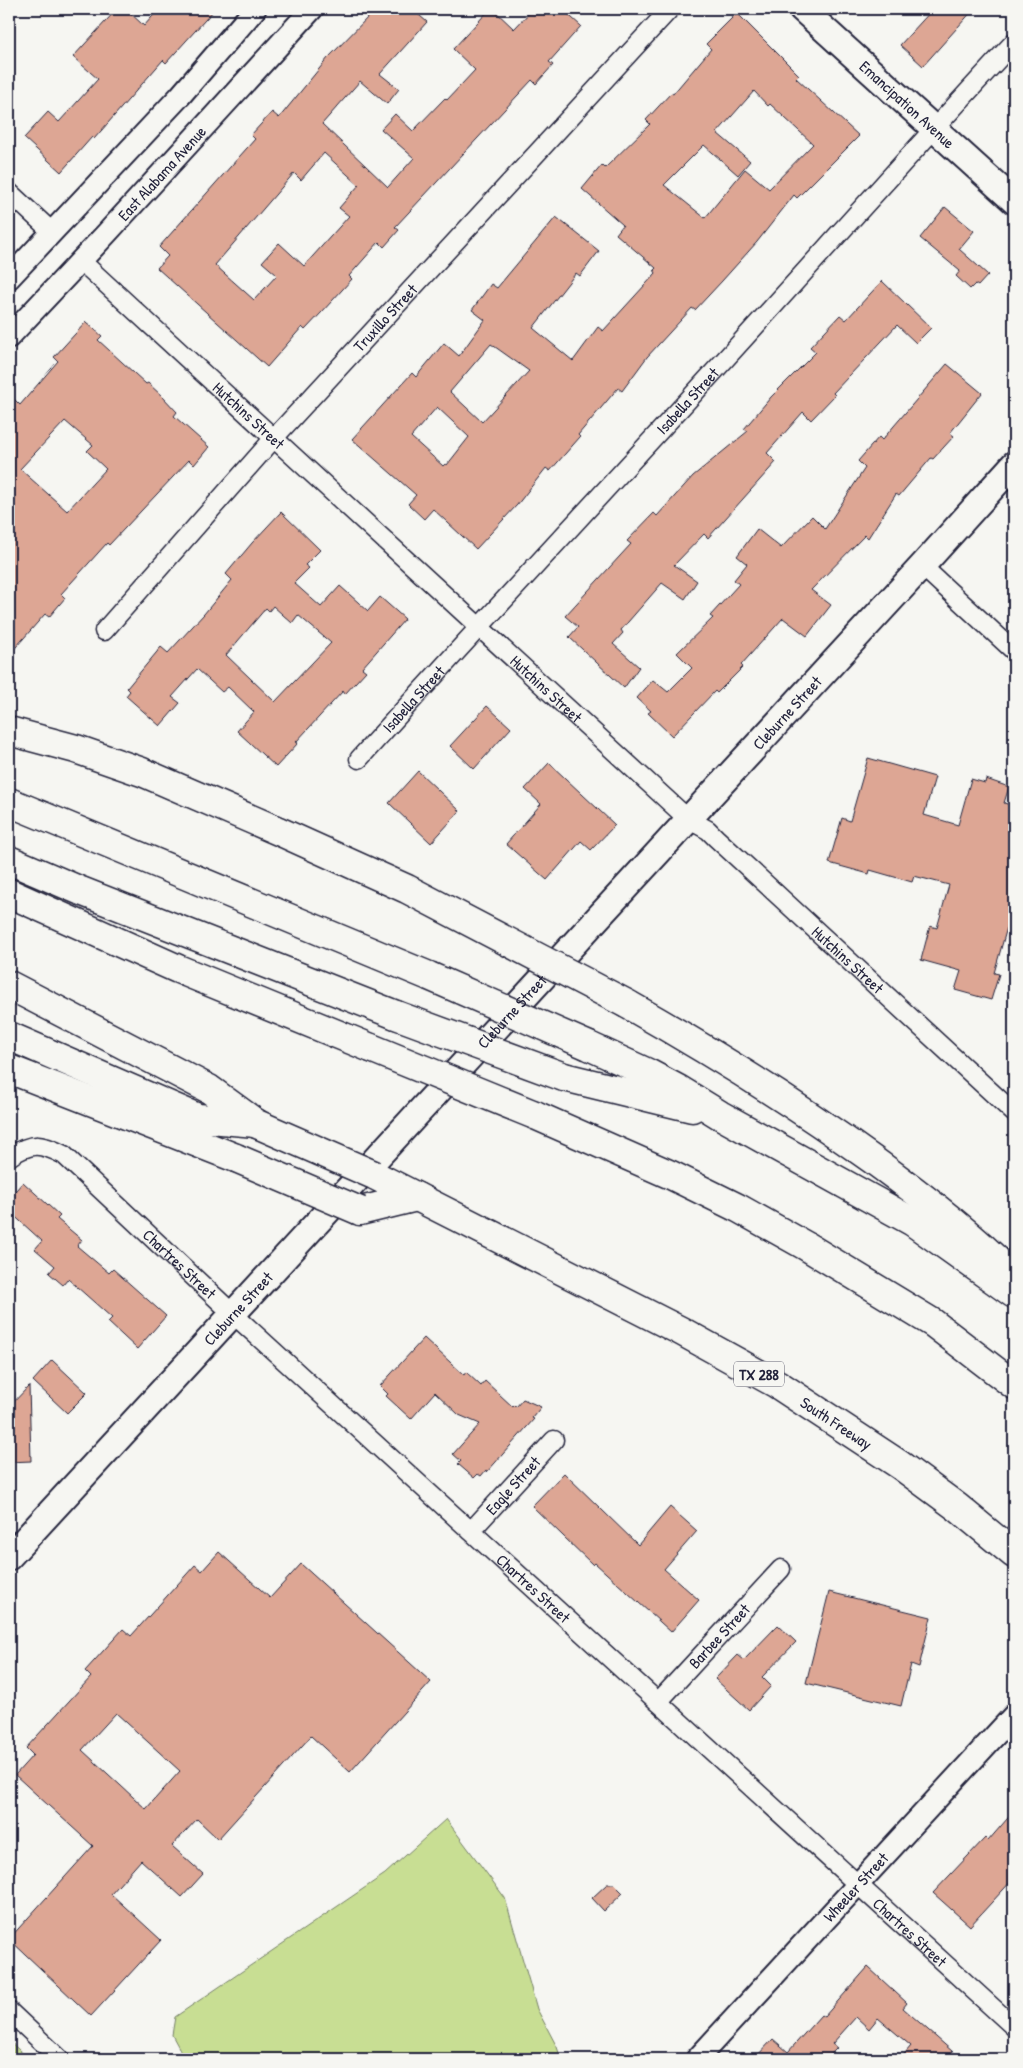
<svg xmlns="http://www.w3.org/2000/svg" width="1023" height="2068" font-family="'Patrick Hand',sans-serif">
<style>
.green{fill:#c8de93;stroke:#758067}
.building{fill:#dda694;stroke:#22223b;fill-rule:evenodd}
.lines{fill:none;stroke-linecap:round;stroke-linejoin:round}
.minor-casing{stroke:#22223b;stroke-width:21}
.tertiary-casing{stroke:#22223b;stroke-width:25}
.secondary-casing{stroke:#22223b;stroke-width:29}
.motorway-casing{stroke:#22223b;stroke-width:31}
.minor{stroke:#f6f6f2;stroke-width:18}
.tertiary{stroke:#f6f6f2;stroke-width:21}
.secondary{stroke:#f6f6f2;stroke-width:25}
.motorway{stroke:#f6f6f2;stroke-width:28}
.motorway-bridge-casing{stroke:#22223b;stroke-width:31;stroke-linecap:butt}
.motorway-bridge{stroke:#f6f6f2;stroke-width:28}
.labels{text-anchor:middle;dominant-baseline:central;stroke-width:5;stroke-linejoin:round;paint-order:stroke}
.shield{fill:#f6f6f2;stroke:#626272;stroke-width:1}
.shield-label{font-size:15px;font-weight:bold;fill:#22223b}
.street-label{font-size:16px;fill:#22223b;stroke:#f6f6f2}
</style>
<rect width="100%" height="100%" fill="#f6f6f2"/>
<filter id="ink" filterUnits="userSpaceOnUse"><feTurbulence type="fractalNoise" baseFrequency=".02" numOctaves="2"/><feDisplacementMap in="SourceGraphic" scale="10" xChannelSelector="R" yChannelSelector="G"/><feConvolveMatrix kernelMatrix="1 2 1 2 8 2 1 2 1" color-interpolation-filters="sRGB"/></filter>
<g filter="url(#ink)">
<!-- green -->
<g class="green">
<polygon points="446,1819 505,1898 537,2009 557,2047 561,2059 185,2059 172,2035 175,2017 385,1874"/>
<polygon points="9,2041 29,2059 9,2059"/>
</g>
<!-- building -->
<g class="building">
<polygon points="117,9 126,9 144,26 159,9 215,9 166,63 163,60 94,139 92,137 61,172 24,138 48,112 59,122 98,79 73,57"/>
<path d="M376,9H412L427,22L380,74L399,89L387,104L360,81L322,124L388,187L414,158L381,129L395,114L413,131L445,98L447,100L475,70L453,49L490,9H493L514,29L533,9H562L581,26L549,62L553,65L536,84L532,80L395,227L399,230L384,247L379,242L349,276L352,279L322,312L305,330L302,327L267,367L157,268L168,256L159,247L255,139L251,135L272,112L279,118L328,58ZM324,153L359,185L339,208L349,216L304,266L279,243L262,262L277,275L254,300L215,265L294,173L301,180Z"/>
<polygon points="933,9 974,9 923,66 900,45"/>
<path d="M737,13L799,75L796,78L859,136L797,198L794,195L757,242L722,281L695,310L692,308L647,357L622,391L618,388L578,435L580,437L550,471L546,468L517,505L476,549L433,509L424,519L408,504L416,495L352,439L412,373L416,377L444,343L459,356L485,320L472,310L491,284L497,288L556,217L599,251L580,276L576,273L533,328L573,361L598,327L603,331L656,273L654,270L656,268L616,234L623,225L582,189L602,165L605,168L650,124L646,120L671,93L673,94L711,49L706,44ZM754,91L768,106L770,104L813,144L769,189L745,169L705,218L664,185L704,145L738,175L750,161L717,133ZM491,344L529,371L482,422L450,392ZM437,407L469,437L447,465L445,464L443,466L411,437Z"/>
<polygon points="945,207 974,231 959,249 988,275 978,286 975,284 970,289 956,276 960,271 920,238"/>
<polygon points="882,281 931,328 916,343 897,325 833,393 835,395 811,420 803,412 767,453 776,462 708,538 704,534 674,565 697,581 685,599 662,583 621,630 623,633 613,644 639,667 624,688 569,637 578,627 565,616 631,544 627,541 654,513 657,516 693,476 748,431 744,429 771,397 816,352 810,347 840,315 846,320"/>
<path d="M86,322L102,336L98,340L146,384L148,383L163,397L177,412L174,416L209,447L194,465L189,460L109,545L107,543L61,594L65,598L49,617L45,614L9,655V394L20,405L58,361L54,357ZM65,421L93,445L87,451L106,469L67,511L20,469Z"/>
<polygon points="947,364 982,393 950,433 954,436 933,459 931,458 899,496 896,494 868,538 865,535 811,590 831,605 807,636 783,618 741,665 743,667 717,693 715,691 672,736 648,713 651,711 637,698 653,680 668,692 692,668 677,653 713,618 710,616 739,584 734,580 747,564 737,556 757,529 781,548 812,516 825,529 865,468 858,461 879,437 882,440"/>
<path d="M281,512L320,550L305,565L309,568L294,583L321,607L340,586L368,611L380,597L405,619L362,668L366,671L345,694L343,691L296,742L298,743L276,767L237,731L254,712L228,687L222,692L197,669L172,697L180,703L160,726L126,696L130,691L127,688L161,647L168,653L204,614L232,580L226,574L252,543ZM273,606L292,623L298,615L331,643L275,702L226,655L266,608L269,611Z"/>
<polygon points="487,706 511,728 474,769 450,746"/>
<polygon points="868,758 935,777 924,815 958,825 971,779 985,783 986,779 1009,787 1004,803 1014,806 1014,903 994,973 999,974 991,1000 955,990 961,971 921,960 930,926 937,928 949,885 914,876 912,882 870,870 869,874 829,863 842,818 850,821"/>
<polygon points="549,763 615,825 591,850 581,841 547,880 506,844 541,804 525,789"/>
<polygon points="418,771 460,811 431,843 389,803"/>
<polygon points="23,1182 60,1216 57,1219 82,1240 77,1246 109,1273 113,1269 166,1316 137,1349 108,1322 112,1318 68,1279 63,1285 49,1273 55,1266 35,1249 42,1241 9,1211 9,1198"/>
<polygon points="424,1338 464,1375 466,1372 481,1386 485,1381 513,1407 515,1405 516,1407 523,1399 541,1407 532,1418 534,1419 487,1472 486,1470 481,1476 478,1474 474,1478 458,1464 461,1461 453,1454 480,1424 459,1415 435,1392 411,1419 386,1396 388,1394 380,1386"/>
<polygon points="52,1360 87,1393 67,1413 33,1381"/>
<polygon points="29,1386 31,1461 9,1462 9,1407"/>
<polygon points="564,1473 638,1545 670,1507 697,1531 664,1569 699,1600 671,1632 595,1563 593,1565 532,1506"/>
<path d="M219,1552L270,1598L301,1564L431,1682L350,1772L311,1736L218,1839L197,1819L172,1846L203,1874L182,1897L141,1860L111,1894L161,1940L91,2016L9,1939L93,1846L15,1775L33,1755L26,1748L91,1677L85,1671L123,1629L131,1636L195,1565L202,1571ZM116,1713L180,1771L146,1809L82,1750Z"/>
<polygon points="829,1592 931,1617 919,1667 911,1664 901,1706 806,1683"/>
<polygon points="778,1625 796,1642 762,1677 771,1686 749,1710 715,1679 738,1655 744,1660"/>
<polygon points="1014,1811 1014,1878 970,1926 933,1893 985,1838 988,1841"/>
<polygon points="607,1884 614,1884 623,1893 604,1911 592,1898"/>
<polygon points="868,1967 907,2003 903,2008 961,2059 900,2059 911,2046 878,2018 869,2029 856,2017 832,2044 837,2048 826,2059 754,2059 773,2039 788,2052 821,2015 824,2017"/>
</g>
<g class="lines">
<defs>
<g id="minor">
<polyline points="9,192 52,232"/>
<path id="s1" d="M81,261L688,819L708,830L716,838L1014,1113"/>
<polyline points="922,566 1014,651"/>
<path id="s2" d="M104,631L274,438L670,9"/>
<path id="s3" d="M359,759C468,638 579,519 689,399C798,280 904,160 1014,42"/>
<path id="s4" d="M9,1157C31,1142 40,1143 64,1155L232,1313L1014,2027"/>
<path id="s5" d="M471,1531L554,1440"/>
<path id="s6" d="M658,1702L781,1569"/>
<polyline points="9,2011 60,2059"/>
</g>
<g id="tertiary">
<polyline points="9,278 180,96 255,9"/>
<path id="s7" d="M9,337L106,234L312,9"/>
<path id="s8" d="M697,2059L1014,1715"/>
</g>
<g id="secondary">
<path id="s9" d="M802,9L1014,201"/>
<path id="s10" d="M9,1557L922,566L1014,464"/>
</g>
<g id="motorway">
<polyline points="9,802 429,976"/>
<polyline points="9,860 81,891 396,1015"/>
<polyline points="9,893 178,969 371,1048"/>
<polyline points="9,985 209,1089 257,1124"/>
<path d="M627,1004C712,1052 794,1103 873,1160C920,1194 967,1230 1008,1271"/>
<polyline points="9,1036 198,1118 256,1123"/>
<polyline points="589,1046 648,1073 678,1089 720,1115 913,1222 1014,1294"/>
<polyline points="9,1069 236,1158"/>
<polyline points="564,1077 692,1108"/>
<polyline points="535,1115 671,1175 738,1208 806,1246 933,1323 1014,1385"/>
<path id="s11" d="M374,1175L681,1331L777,1384L900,1465L957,1507L1014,1554"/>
<polyline points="360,1211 417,1197"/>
</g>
</defs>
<!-- minor casing -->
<use href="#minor" class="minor-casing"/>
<!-- tertiary casing -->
<use href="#tertiary" class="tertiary-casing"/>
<!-- secondary casing -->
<use href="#secondary" class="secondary-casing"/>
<!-- motorway casing -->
<use href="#motorway" class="motorway-casing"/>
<!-- minor -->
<use href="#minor" class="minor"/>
<!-- tertiary -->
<use href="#tertiary" class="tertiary"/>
<!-- secondary -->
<use href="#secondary" class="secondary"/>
<!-- motorway -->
<use href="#motorway" class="motorway"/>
<defs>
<g id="motorway-bridge">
<polyline points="9,731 76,749 142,772 283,833 407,889 627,1004"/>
<polyline points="429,976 589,1046"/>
<polyline points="396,1015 564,1077"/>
<polyline points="371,1048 535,1115"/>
<polyline points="257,1124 374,1175"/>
<polyline points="236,1158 360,1211"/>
</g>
</defs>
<!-- motorway-bridge casing -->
<use href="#motorway-bridge" class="motorway-bridge-casing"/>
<!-- motorway-bridge -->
<use href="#motorway-bridge" class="motorway-bridge"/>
</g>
</g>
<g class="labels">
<!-- shield labels -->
<rect class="shield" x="734" y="1361.5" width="50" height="25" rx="4"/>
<g class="shield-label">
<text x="759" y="1374">TX 288</text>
</g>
<!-- street labels -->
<g class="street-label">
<text stroke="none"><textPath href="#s9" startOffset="142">Emancipation Avenue</textPath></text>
<text stroke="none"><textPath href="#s7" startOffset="224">East Alabama Avenue</textPath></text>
<text stroke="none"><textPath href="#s2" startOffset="421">Truxillo Street</textPath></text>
<text stroke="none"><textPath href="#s3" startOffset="486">Isabella Street</textPath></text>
<text stroke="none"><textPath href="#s1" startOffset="228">Hutchins Street</textPath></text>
<text stroke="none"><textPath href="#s1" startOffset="632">Hutchins Street</textPath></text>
<text stroke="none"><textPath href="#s3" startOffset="81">Isabella Street</textPath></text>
<text stroke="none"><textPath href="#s10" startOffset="1148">Cleburne Street</textPath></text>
<text stroke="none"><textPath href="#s1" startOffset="1038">Hutchins Street</textPath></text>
<text stroke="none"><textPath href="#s10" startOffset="742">Cleburne Street</textPath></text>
<text stroke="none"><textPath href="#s4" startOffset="218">Chartres Street</textPath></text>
<text stroke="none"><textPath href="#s10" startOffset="338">Cleburne Street</textPath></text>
<text stroke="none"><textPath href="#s11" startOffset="525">South Freeway</textPath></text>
<text stroke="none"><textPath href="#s5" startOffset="62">Eagle Street</textPath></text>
<text stroke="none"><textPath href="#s4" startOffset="698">Chartres Street</textPath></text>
<text stroke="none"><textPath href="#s6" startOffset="90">Barbee Street</textPath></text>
<text stroke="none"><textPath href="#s8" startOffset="234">Wheeler Street</textPath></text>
<text stroke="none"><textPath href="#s4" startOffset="1208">Chartres Street</textPath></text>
</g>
</g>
<!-- margin -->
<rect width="1023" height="2068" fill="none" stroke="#f6f6f2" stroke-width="30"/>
<rect x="15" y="15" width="993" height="2038" fill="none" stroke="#22223b" stroke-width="2" filter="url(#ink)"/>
</svg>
